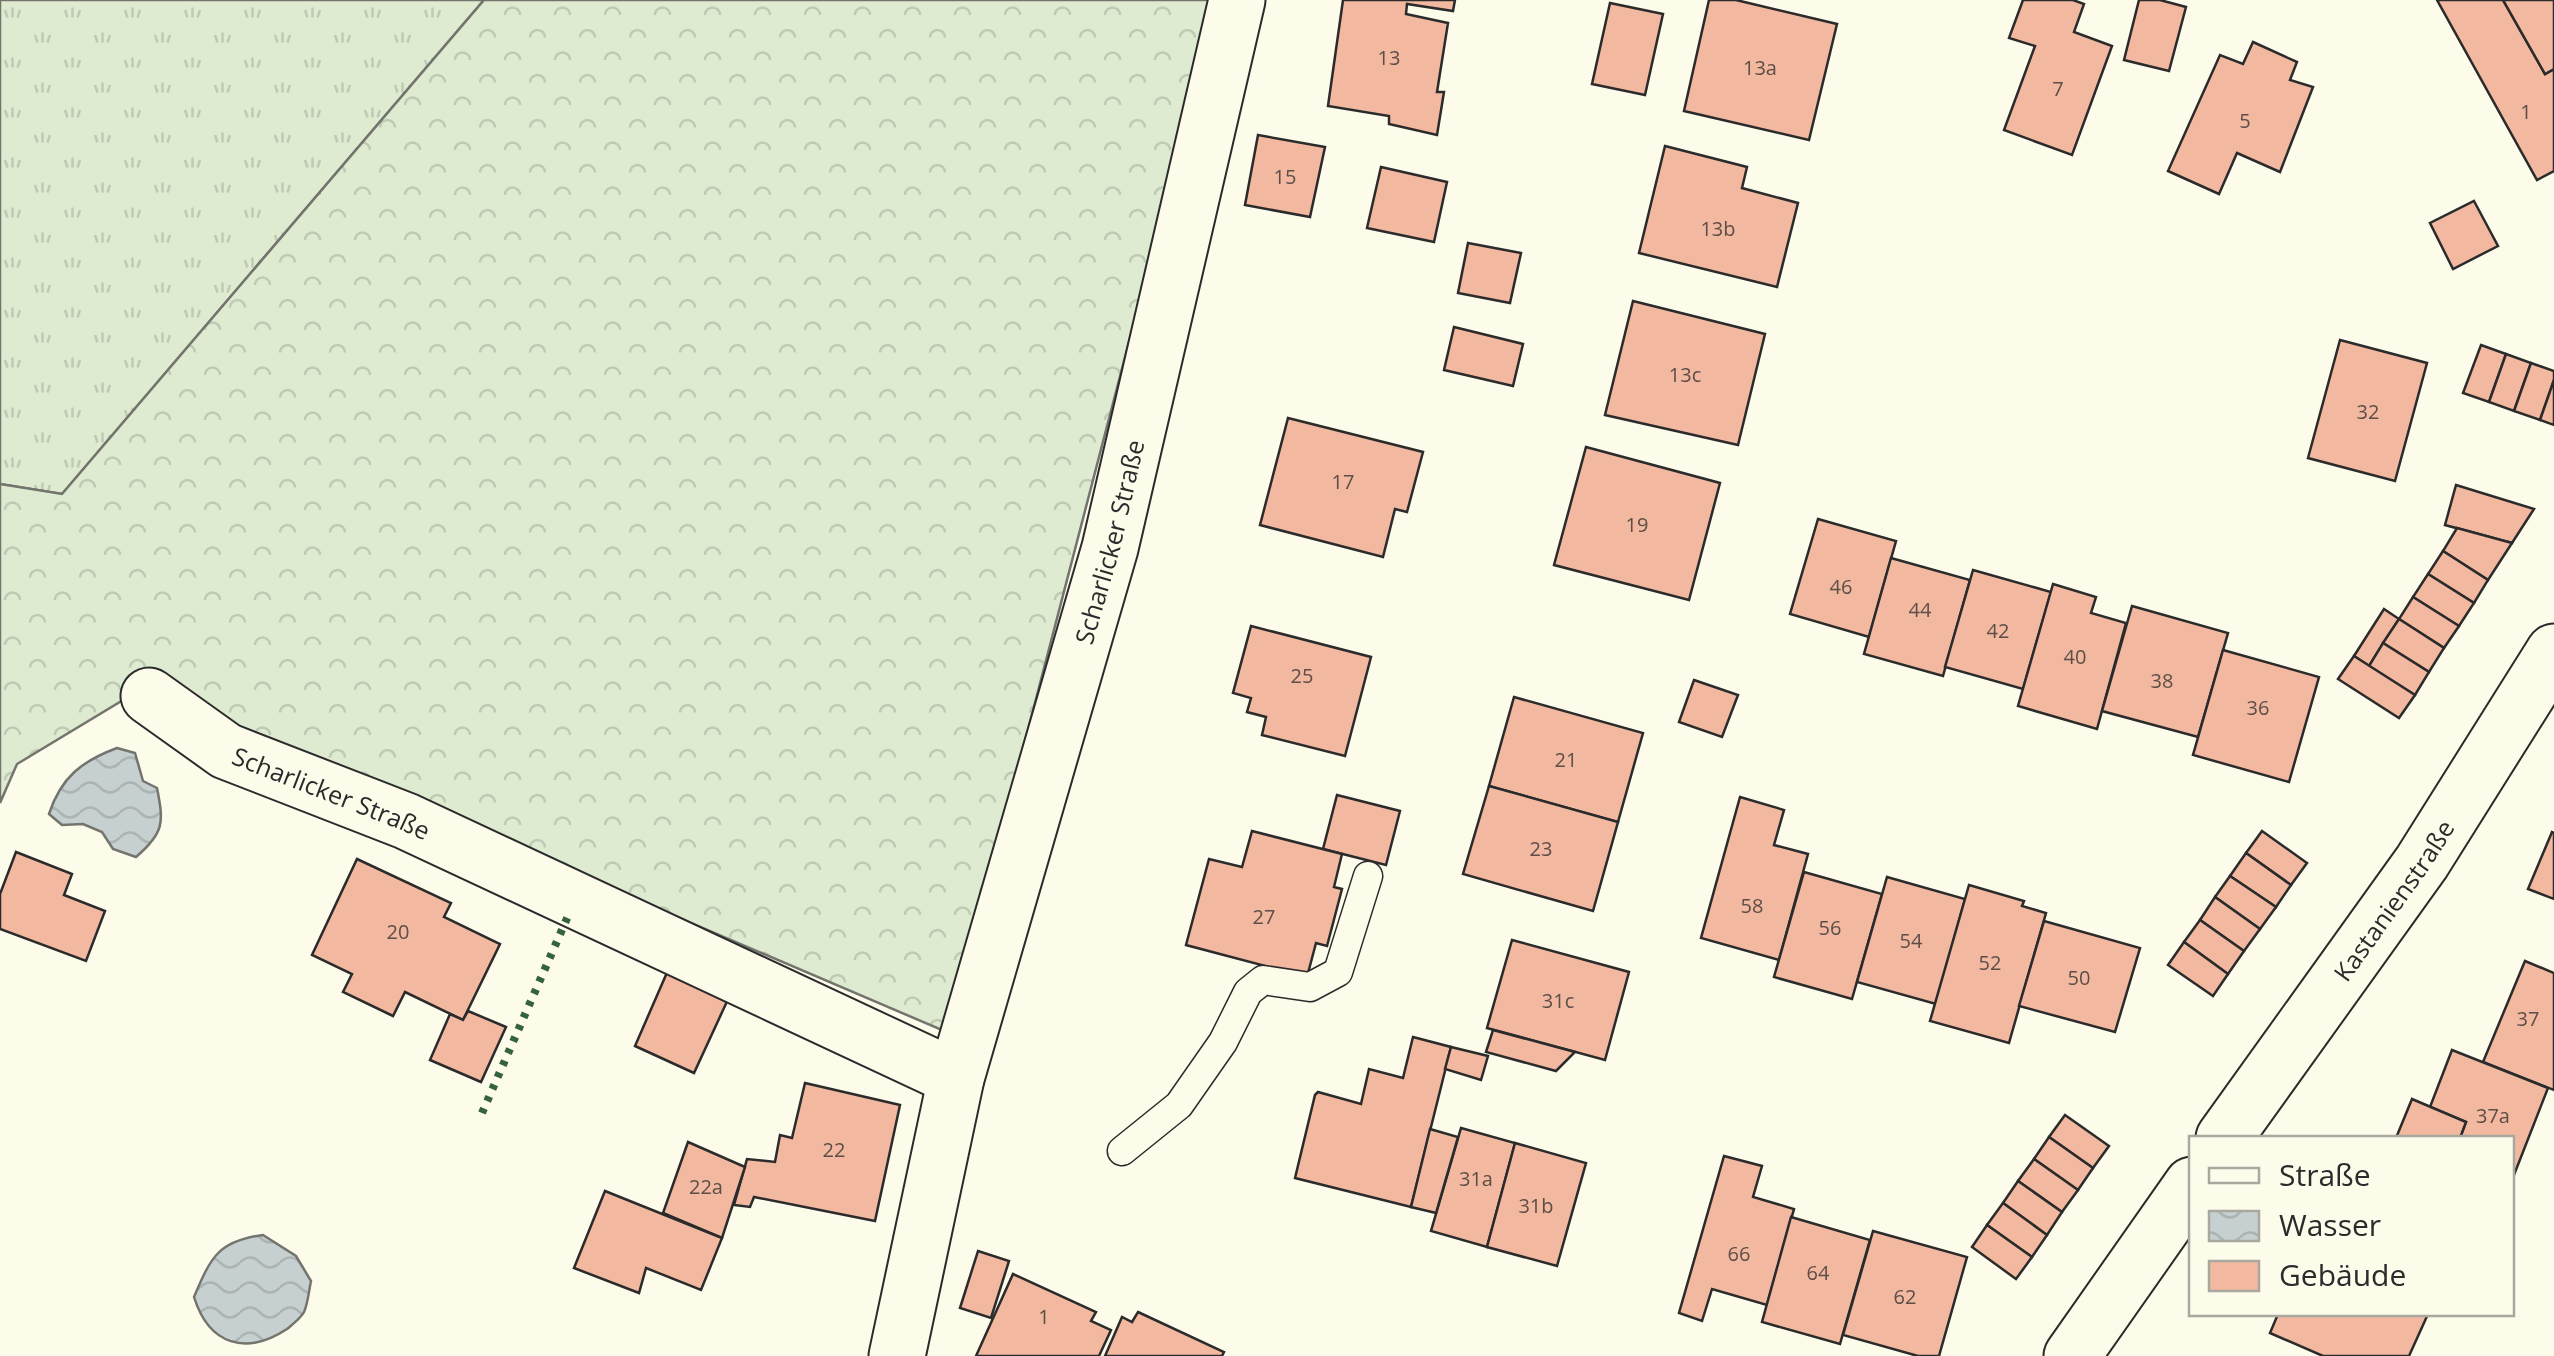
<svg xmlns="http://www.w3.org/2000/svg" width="2554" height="1356" font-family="'Open Sans',sans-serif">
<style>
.grass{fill:url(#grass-tufts);stroke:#74746e;stroke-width:2.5}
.forest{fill:url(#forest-crowns);stroke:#74746e;stroke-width:2.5}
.water{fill:url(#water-waves);stroke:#74746e;stroke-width:2.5}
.building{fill:#f2b8a0;stroke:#2b2b2b;stroke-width:2.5}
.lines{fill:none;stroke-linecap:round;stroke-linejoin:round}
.lane-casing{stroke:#2b2b2b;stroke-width:31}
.street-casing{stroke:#2b2b2b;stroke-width:59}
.lane{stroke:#fdfbea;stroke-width:28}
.street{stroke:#fdfbea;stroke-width:55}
.hedge{stroke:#34623c;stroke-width:8;stroke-dasharray:5 8;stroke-linecap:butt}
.labels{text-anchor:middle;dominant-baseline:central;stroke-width:8;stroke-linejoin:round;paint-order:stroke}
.number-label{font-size:20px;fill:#5d4e48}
.street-label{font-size:25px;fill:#2b2b2b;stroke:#fdfbea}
</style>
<defs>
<pattern id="grass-tufts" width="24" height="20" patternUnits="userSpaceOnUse" patternTransform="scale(2.5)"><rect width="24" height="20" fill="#deebd1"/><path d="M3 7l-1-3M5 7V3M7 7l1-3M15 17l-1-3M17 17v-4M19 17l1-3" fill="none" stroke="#bfcab4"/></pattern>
<pattern id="forest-crowns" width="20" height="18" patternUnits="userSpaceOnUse" patternTransform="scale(2.5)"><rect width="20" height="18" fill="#deebd1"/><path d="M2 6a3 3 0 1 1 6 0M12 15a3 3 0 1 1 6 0" fill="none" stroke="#bfcab4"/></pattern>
<pattern id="water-waves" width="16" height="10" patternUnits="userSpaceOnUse" patternTransform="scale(2.5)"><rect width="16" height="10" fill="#c7d0d0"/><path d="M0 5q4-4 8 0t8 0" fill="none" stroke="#abb3b3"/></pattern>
</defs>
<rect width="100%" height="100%" fill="#fdfbea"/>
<!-- grass -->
<polygon class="grass" points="0,0 484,0 62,494 0,484"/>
<!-- forest -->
<polygon class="forest" points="484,0 1215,0 1192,100 949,1033 267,742 158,679 17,764 0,803 0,484 62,494"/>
<!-- water -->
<g class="water">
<path d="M117,748L135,753L143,781L157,788C164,823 164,833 136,857L113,849L102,832L83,824L62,825L49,814C61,777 82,761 117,748Z"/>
<path d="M263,1235L296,1256L311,1281C309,1290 308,1303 304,1312C301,1318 293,1324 287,1329C246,1356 209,1345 194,1297C211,1257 218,1241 263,1235Z"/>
</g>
<!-- building -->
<g class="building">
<polygon points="1343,0 1455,0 1453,11 1407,4 1406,14 1448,23 1437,92 1444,92 1437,135 1389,124 1389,116 1328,106"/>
<polygon points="1709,0 1736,0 1837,24 1809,140 1684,111"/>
<polygon points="2023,0 2073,0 2084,4 2074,32 2112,46 2072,155 2004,130 2035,46 2009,38"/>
<polygon points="2139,0 2160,0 2186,7 2169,71 2124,60"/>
<polygon points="2437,0 2503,0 2545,74 2554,69 2554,171 2537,180"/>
<polygon points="2503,0 2554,0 2554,69 2545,74"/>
<polygon points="1610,3 1663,14 1645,95 1592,84"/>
<polygon points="2253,42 2297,62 2290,80 2313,87 2280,172 2237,153 2219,194 2168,171 2220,55 2243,64"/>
<polygon points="1258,135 1325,147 1310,217 1245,205"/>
<polygon points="1665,146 1747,167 1742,188 1798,203 1777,287 1639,253"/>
<polygon points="1381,167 1447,182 1434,242 1367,228"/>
<polygon points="2474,201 2498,246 2453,269 2430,223"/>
<polygon points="1468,243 1521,253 1510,303 1458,293"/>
<polygon points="1633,301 1765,334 1738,445 1605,415"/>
<polygon points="1454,327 1523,344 1513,386 1444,370"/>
<polygon points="2340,340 2427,363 2395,481 2308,458"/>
<polygon points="2481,345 2506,354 2489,402 2463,393"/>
<polygon points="2506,354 2531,363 2514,411 2489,402"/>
<polygon points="2531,363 2554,371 2554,380 2540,420 2514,411"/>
<polygon points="2554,380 2554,425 2540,420"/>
<polygon points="1288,418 1423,452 1407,512 1395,509 1383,557 1260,525"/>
<polygon points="1586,447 1720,483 1689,600 1554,565"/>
<polygon points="2456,485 2534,509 2512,543 2445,525"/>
<polygon points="1818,519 1896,541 1869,637 1790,614"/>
<polygon points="2457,528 2512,543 2488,580 2443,551"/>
<polygon points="2443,551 2488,580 2474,603 2428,574"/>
<polygon points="1891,558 1970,580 1943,676 1864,654"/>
<polygon points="1973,570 2051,592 2023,689 1945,667"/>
<polygon points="2428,574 2474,603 2459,626 2413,597"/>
<polygon points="2053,584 2096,597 2091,613 2126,623 2097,729 2018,706"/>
<polygon points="2413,597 2459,626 2444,648 2399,619"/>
<polygon points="2132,606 2228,633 2198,737 2102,711"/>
<polygon points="2384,609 2399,619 2369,666 2354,656"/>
<polygon points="2399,619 2444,648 2429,672 2383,643"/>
<polygon points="1251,626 1371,657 1345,756 1262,735 1266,717 1247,712 1251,698 1233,693"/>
<polygon points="2383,643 2429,672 2415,695 2369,666"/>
<polygon points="2223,650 2319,677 2289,782 2193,755"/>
<polygon points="2354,656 2415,695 2399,718 2338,679"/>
<polygon points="1694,680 1738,695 1722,737 1679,722"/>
<polygon points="1514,697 1643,733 1618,822 1489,786"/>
<polygon points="1489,786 1618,822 1593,911 1463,874"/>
<polygon points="1337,795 1400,811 1386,865 1323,849"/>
<polygon points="1740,797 1784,810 1774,845 1808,854 1779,960 1701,938"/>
<polygon points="1252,831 1342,854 1334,887 1342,889 1327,946 1316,943 1307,977 1186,945 1209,859 1242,867"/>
<polygon points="2262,831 2307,863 2291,885 2246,853"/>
<polygon points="2552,832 2554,833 2554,899 2528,889"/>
<polygon points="16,852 72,874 64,895 105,911 86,961 0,929 0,894"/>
<polygon points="2246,853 2291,885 2276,907 2230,876"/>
<polygon points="357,859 451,903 444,917 500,944 463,1020 405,992 393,1016 343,992 352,974 312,955"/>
<polygon points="1804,872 1882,894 1852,999 1774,977"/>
<polygon points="2230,876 2276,907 2260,929 2215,897"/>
<polygon points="1887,877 1965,899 1936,1004 1857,982"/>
<polygon points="1969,885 2024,901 2022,906 2046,913 2009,1043 1930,1021"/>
<polygon points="2215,897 2260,929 2244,951 2200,920"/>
<polygon points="2200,920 2244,951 2228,974 2184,942"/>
<polygon points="2044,921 2140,948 2115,1032 2019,1006"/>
<polygon points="1512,940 1629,972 1605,1060 1487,1028"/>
<polygon points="2184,942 2228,974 2213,996 2168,965"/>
<polygon points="2525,961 2554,973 2554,1090 2483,1062"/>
<polygon points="669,968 730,995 694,1073 635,1046"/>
<polygon points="468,1011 506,1027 481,1082 430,1060 450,1014 463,1020"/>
<polygon points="1493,1030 1575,1052 1556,1071 1486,1052"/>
<polygon points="1413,1037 1451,1047 1411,1207 1295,1178 1315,1095 1318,1092 1361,1104 1369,1069 1403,1078"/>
<polygon points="1451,1047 1488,1056 1481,1080 1445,1069"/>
<polygon points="2452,1050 2548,1088 2512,1180 2512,1138 2460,1138 2466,1122 2430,1107"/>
<polygon points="805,1083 900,1105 875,1221 754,1197 750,1207 734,1205 747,1159 775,1162 780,1135 792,1138"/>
<polygon points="2412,1099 2466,1122 2460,1138 2396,1138"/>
<polygon points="2065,1115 2109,1146 2093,1168 2049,1137"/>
<polygon points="1461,1128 1515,1143 1487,1247 1431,1231"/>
<polygon points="1430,1129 1458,1137 1436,1213 1411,1207"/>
<polygon points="2049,1137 2093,1168 2078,1190 2034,1159"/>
<polygon points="688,1142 745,1167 722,1238 663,1213"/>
<polygon points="1515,1143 1586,1163 1557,1266 1487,1247"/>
<polygon points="1724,1156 1762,1166 1753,1197 1794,1209 1767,1305 1712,1289 1702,1321 1679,1313"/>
<polygon points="2034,1159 2078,1190 2062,1212 2018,1181"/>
<polygon points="2018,1181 2062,1212 2047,1235 2003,1203"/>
<polygon points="605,1191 722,1238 701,1290 646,1268 639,1293 574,1268"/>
<polygon points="2003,1203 2047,1235 2032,1257 1987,1225"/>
<polygon points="1791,1217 1870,1240 1840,1344 1762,1322"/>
<polygon points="1987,1225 2032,1257 2016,1279 1972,1247"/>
<polygon points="1873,1231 1967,1257 1939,1356 1918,1356 1843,1335"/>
<polygon points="978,1251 1009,1261 991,1318 960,1308"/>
<polygon points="1013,1274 1096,1312 1091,1321 1111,1330 1099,1356 976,1356"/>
<polygon points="1138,1312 1224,1352 1222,1356 1105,1356 1122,1317 1132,1322"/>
<polygon points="2278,1314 2428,1314 2409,1356 2323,1356 2270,1333"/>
</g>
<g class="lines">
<defs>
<polyline id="lane" points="1122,1151 1179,1105 1223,1042 1248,992 1263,980 1310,987 1338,972 1368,876"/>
<g id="street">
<path id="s1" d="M149,696L226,751L406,821L956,1078"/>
<path id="s2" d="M2224,1138L2422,862L2554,652"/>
<path id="s3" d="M897,1356L956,1078L1110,548L1237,0"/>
<polyline points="2072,1356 2192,1185"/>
</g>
</defs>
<!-- lane casing -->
<use href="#lane" class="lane-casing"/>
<!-- street casing -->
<use href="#street" class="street-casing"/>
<!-- lane -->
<use href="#lane" class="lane"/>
<!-- street -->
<use href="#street" class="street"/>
<!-- hedge -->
<polyline class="hedge" points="482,1113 568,916"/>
</g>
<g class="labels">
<!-- number labels -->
<g class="number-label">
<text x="1389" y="57">13</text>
<text x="1760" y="67">13a</text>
<text x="2058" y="88">7</text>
<text x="2526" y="111">1</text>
<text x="2245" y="120">5</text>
<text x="1285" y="176">15</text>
<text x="1718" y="228">13b</text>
<text x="1685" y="374">13c</text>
<text x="2368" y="411">32</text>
<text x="1343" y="481">17</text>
<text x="1637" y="524">19</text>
<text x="1841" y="586">46</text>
<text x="1920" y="609">44</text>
<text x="1998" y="630">42</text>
<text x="2075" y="656">40</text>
<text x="1302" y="675">25</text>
<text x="2162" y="680">38</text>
<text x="2258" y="707">36</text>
<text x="1566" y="759">21</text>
<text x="1541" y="848">23</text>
<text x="1752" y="905">58</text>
<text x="1264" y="916">27</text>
<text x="1830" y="927">56</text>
<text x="398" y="931">20</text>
<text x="1911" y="940">54</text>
<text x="1990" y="962">52</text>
<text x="2079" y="977">50</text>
<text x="1558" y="1000">31c</text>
<text x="2528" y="1018">37</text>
<text x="2493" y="1115">37a</text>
<text x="834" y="1149">22</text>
<text x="1476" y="1178">31a</text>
<text x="706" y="1186">22a</text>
<text x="1536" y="1205">31b</text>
<text x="1739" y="1253">66</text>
<text x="1818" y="1272">64</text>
<text x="1905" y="1296">62</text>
<text x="1044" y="1316">1</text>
</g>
<!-- street labels -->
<g class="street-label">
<text stroke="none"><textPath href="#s3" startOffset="842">Scharlicker Straße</textPath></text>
<text stroke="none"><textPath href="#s1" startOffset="208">Scharlicker Straße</textPath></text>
<text stroke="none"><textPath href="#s2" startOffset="292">Kastanienstraße</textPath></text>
</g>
</g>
<!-- legend -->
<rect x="2189" y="1136" width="325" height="180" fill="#fdfbea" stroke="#a9a89e" stroke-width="2.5"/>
<rect x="2209" y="1168" width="50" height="15" fill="#fdfbea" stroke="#a9a89e" stroke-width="2.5"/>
<text x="2279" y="1186" font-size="30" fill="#2b2b2b">Straße</text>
<rect x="2209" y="1211" width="50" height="30" fill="url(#water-waves)" stroke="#a9a89e" stroke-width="2.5"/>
<text x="2279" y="1236" font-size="30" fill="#2b2b2b">Wasser</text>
<rect x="2209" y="1261" width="50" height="30" fill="#f2b8a0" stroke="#a9a89e" stroke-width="2.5"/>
<text x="2279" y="1286" font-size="30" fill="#2b2b2b">Gebäude</text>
</svg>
